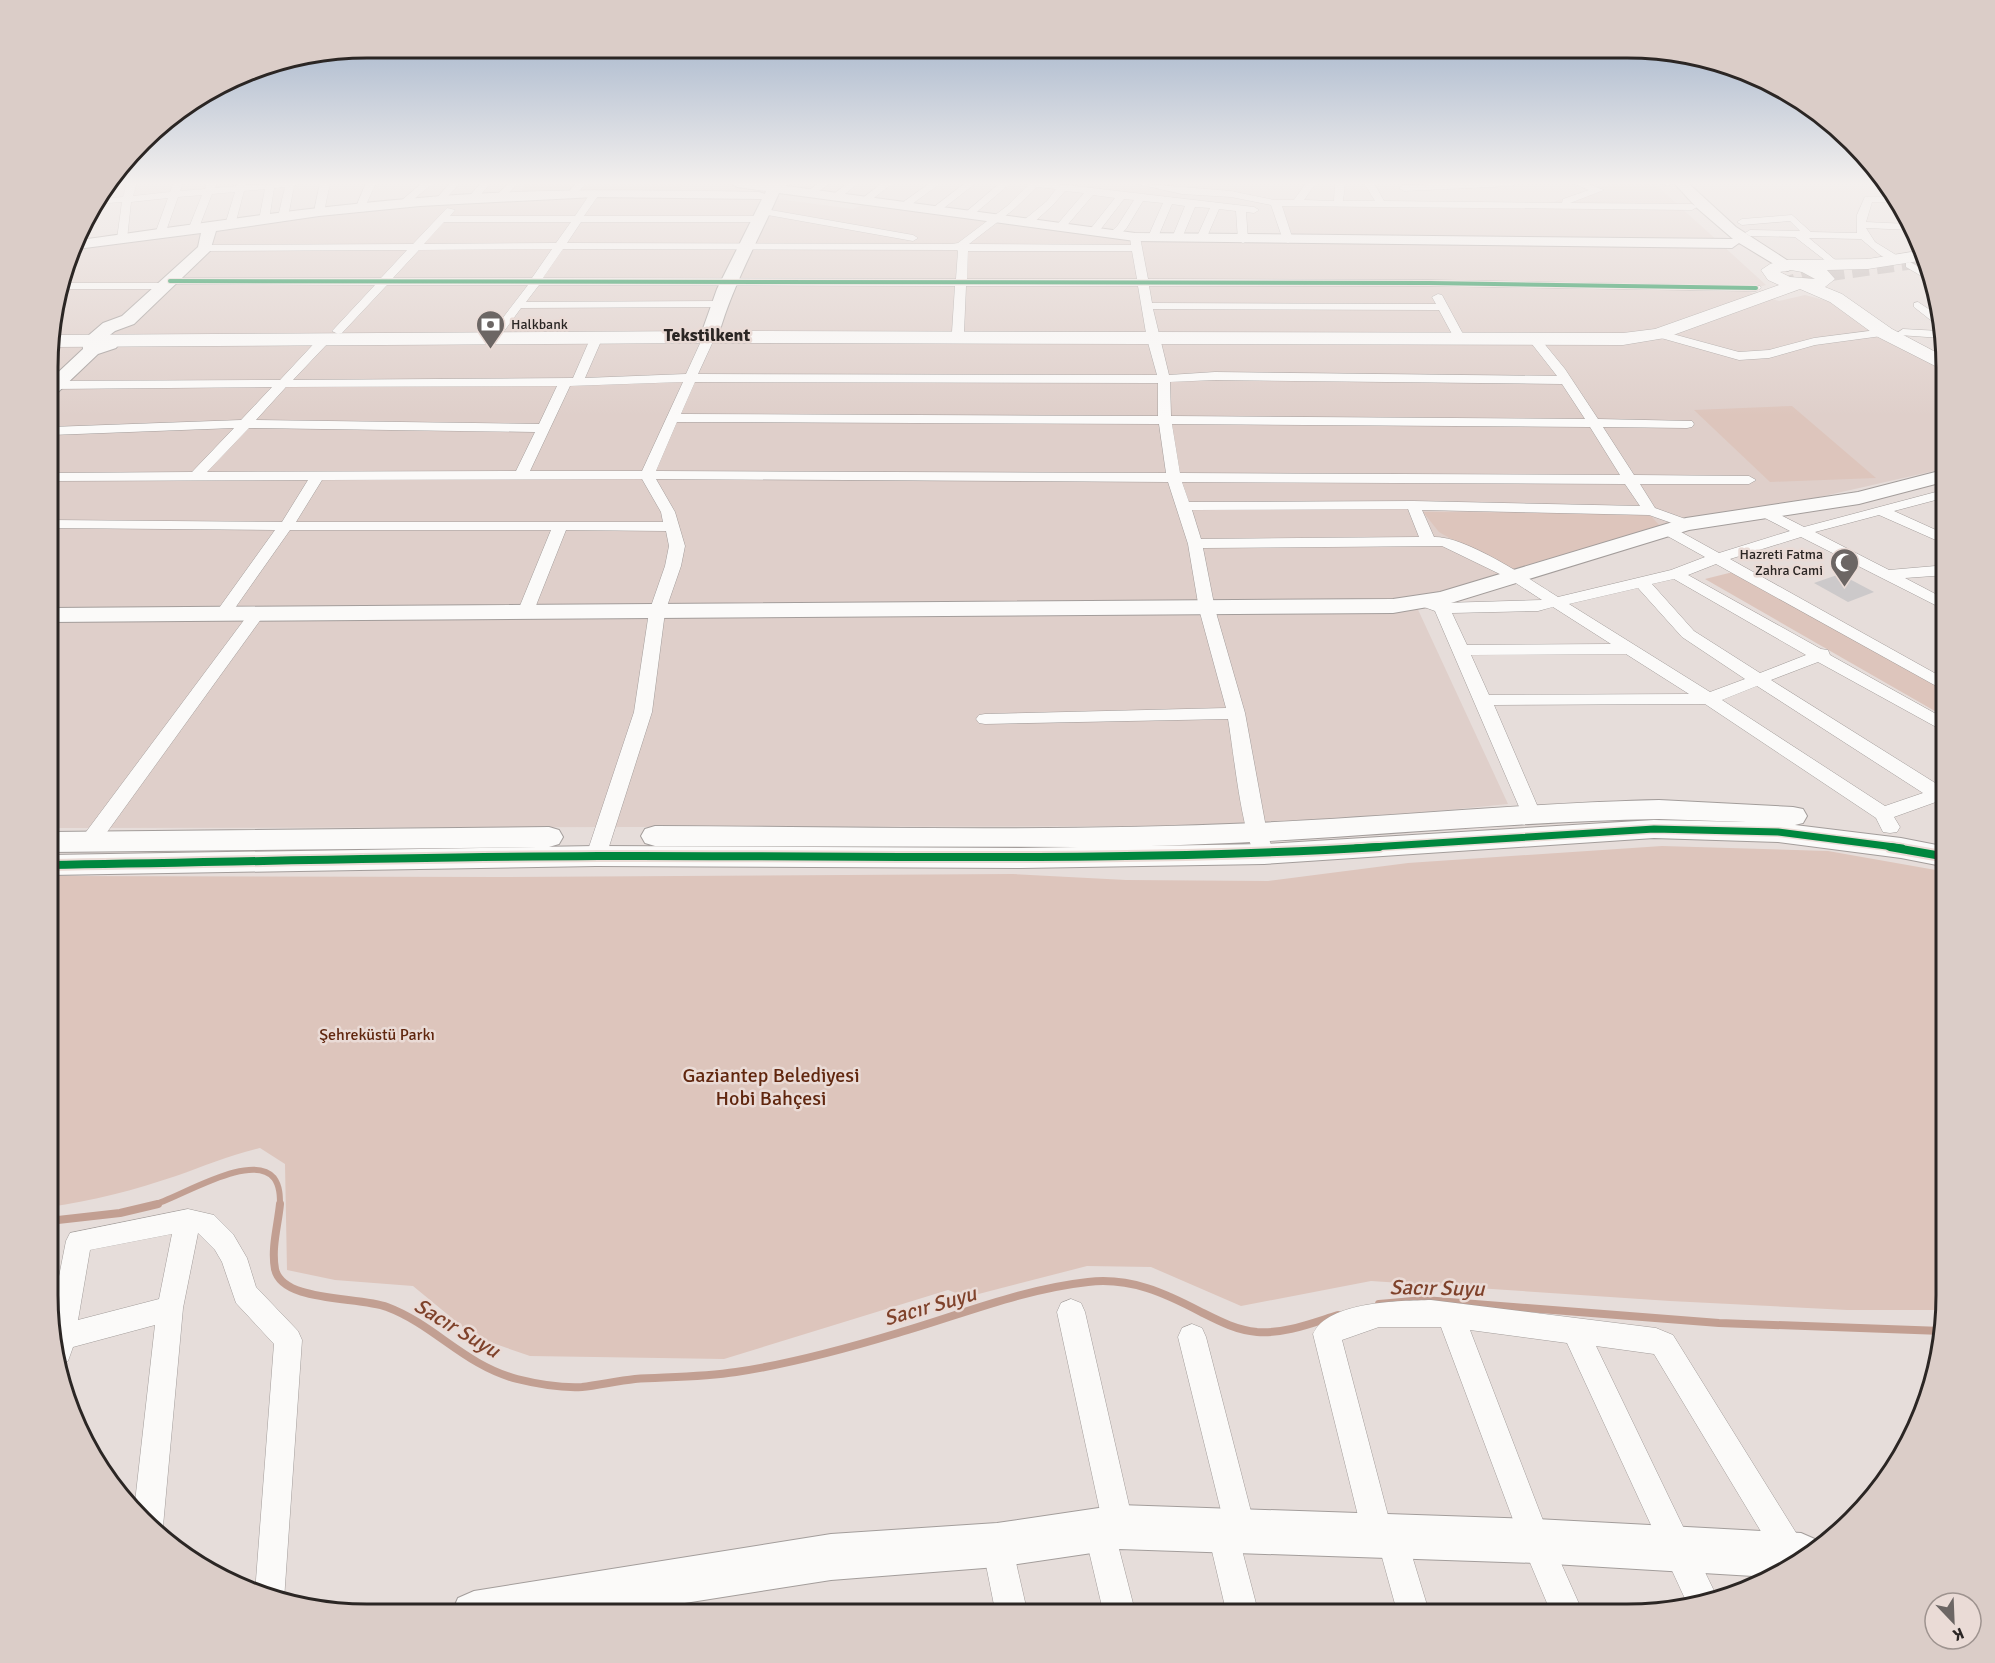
<svg xmlns="http://www.w3.org/2000/svg" width="1995" height="1663" font-family="Signika,sans-serif">
<style>
.built{fill:#dfcfca}
.green{fill:#ddc5bc}
.lines{fill:none;stroke-linecap:round;stroke-linejoin:round}
.stream-far1{stroke:#c29f92;stroke-width:6}
.stream{stroke:#c29f92;stroke-width:8}
.building{fill:#ccc9ca}
.primary-tunnel{stroke:#c1b8b6;stroke-width:17;stroke-dasharray:17 8;stroke-linecap:butt}
.street-casing{stroke:#a39d9b;stroke-width:1}
.secondary-casing{stroke:#a39d9b;stroke-width:2}
.primary-casing{stroke:#a39d9b;stroke-width:1}
.street{fill:#fbfaf9;fill-rule:evenodd}
.secondary{fill:#fbfaf9;fill-rule:evenodd}
.primary{fill:#fbfaf9;fill-rule:evenodd}
.cycleway-far2-casing{stroke:#eadbd6;stroke-width:6}
.cycleway-far1-casing{stroke:#eadbd6;stroke-width:10}
.cycleway-casing{stroke:#eadbd6;stroke-width:12}
.cycleway-far2{stroke:#00873e;stroke-width:4}
.cycleway-far1{stroke:#00873e;stroke-width:7}
.cycleway{stroke:#00873e;stroke-width:8}
.labels{text-anchor:middle;dominant-baseline:central;stroke-width:5;stroke-linejoin:round;paint-order:stroke}
.far-poi-label{font-size:14px;fill:#2b2624;stroke:#eadbd6;text-anchor:start}
.park-label{font-size:16px;fill:#60260e;stroke:#eadbd6}
.far-district-label{font-size:18px;font-weight:bold;fill:#2b2624;stroke:#eadbd6}
.near-park-label{font-size:20px;fill:#60260e;stroke:#eadbd6}
.near-water-label{font-size:21px;font-style:italic;fill:#7f422b;stroke:#eadbd6}
.rim{fill:none;stroke:#2b2624;stroke-width:3}
</style>
<rect width="100%" height="100%" fill="#e6ddda"/>
<!-- built -->
<polygon class="built" points="526,183 683,183 679,193 777,195 778,199 853,209 875,199 1155,238 1293,238 1281,203 1546,204 1615,183 1654,183 1766,285 1746,291 1779,301 1805,295 1835,303 1947,368 1947,468 1679,529 1414,601 1508,804 1287,826 50,828 51,326 79,244 271,217 518,197"/>
<!-- green -->
<g class="green">
<polygon points="1792,406 1876,478 1770,482 1694,410"/>
<polygon points="1423,512 1618,513 1651,516 1660,526 1510,570 1488,560 1439,532"/>
<polygon points="1733,572 1947,692 1947,718 1705,579"/>
<path d="M1662,846L1828,851L1947,872L1946,1310H1847L1670,1301L1371,1281L1241,1306L1151,1267L1087,1266L967,1297L948,1290L724,1359L530,1356L475,1337L413,1286L335,1280L287,1270L285,1164L260,1148C231,1155 204,1166 176,1176C134,1190 93,1201 49,1207L50,885L57,876L499,877L1013,874L1126,880L1268,881L1408,863Z"/>
</g>
<g class="lines">
<!-- stream-far1 -->
<path class="stream-far1" d="M153,1205C179,1198 252,1151 274,1178C280,1186 280,1197 280,1205"/>
<!-- stream -->
<g class="stream">
<path d="M280,1204C278,1225 271,1248 275,1269C282,1303 359,1296 387,1307C435,1325 464,1365 517,1379C537,1384 561,1388 582,1387C599,1385 617,1381 635,1379C668,1377 703,1377 736,1372C790,1364 845,1349 898,1333C960,1315 1023,1289 1088,1282C1130,1277 1165,1293 1201,1312C1219,1321 1236,1330 1257,1332C1285,1334 1312,1323 1338,1315"/>
<polyline points="49,1221 120,1213 158,1204"/>
<polyline points="1379,1304 1424,1300 1719,1323 1942,1331"/>
</g>
</g>
<!-- building -->
<polygon class="building" points="1840,574 1874,592 1848,602 1814,583"/>
<g class="lines">
<!-- primary-tunnel -->
<polyline class="primary-tunnel" points="1779,287 1827,273 1925,259"/>
<defs>
<g id="street">
<polygon points="127,183 137,183 133,196 170,192 173,183 183,183 180,191 205,189 207,183 217,183 215,188 236,186 237,183 247,183 246,185 303,183 294,186 288,217 283,220 278,217 285,187 274,188 269,220 264,223 259,220 265,189 244,191 235,225 230,228 225,225 235,192 212,194 198,230 193,233 188,230 202,195 178,197 165,234 160,237 155,234 168,198 131,202 127,239 122,242 117,239 122,202 94,204 98,199 123,197"/>
<polygon points="320,183 330,183 324,212 319,215 314,212"/>
<polygon points="366,183 376,183 364,209 358,209 356,207"/>
<polygon points="422,183 433,183 407,205 401,205 401,201"/>
<polygon points="450,183 460,183 442,203 436,203 436,199"/>
<polygon points="481,183 491,183 475,201 469,201 467,199"/>
<polygon points="508,183 518,183 502,200 496,200 496,196"/>
<polygon points="576,183 586,183 574,197 568,197 566,195"/>
<polygon points="819,183 830,183 815,194 809,194 809,190"/>
<polygon points="848,183 859,183 841,197 835,197 835,193"/>
<polygon points="882,183 893,183 870,201 864,201 864,197"/>
<polygon points="930,183 941,183 908,207 902,207 902,203"/>
<polygon points="965,183 976,183 940,211 934,211 934,207"/>
<polygon points="1000,183 1011,183 972,216 966,216 966,212"/>
<path d="M1025,183H1049L1254,207L1259,210L1254,213L1246,212L1248,240L1243,243L1238,240L1236,211L1219,209L1206,239L1197,241L1196,239L1210,208L1195,207L1182,238L1173,240L1172,238L1185,206L1172,204L1158,237L1149,239L1148,237L1163,203L1143,201L1126,229L1118,236H1110L1109,234L1118,225L1134,200L1124,199L1097,234L1093,235L1088,232L1115,198L1093,195L1064,229L1060,230L1055,227L1084,193L1065,191L1053,205L1032,224H1024V220L1047,201L1056,189L1037,187L1013,210L969,244L1131,245L1130,237L1135,234L1140,237L1148,279L1430,280L1760,286L1761,288L1756,291L1430,286H1149L1152,303L1436,304L1432,297L1438,294L1442,295L1463,334L1461,336H1453L1439,310L1153,309L1169,375L1215,372L1557,376L1528,339L1530,336H1538L1565,369L1598,419L1692,421L1694,424L1692,427L1687,428L1603,427L1634,475L1749,476L1756,480L1749,484H1640L1655,508L1691,521L1693,524L1686,528L1649,515L1422,510L1434,537C1466,536 1529,579 1558,597L1671,570L1705,557L1662,533L1660,530L1662,527H1672L1719,553L1790,531L1759,515L1757,512L1759,509H1769L1804,527L1947,489V497L1894,511L1947,535V545L1879,515L1815,532L1889,570L1947,565V575L1905,578L1947,600V611L1801,537L1730,559L1947,680V692L1716,564L1688,575L1821,649L1828,650L1830,655L1947,720V733L1818,662L1771,680L1940,786L1947,785V798L1894,817L1900,827L1897,832L1890,833L1883,832L1876,818L1705,704L1494,705L1540,812L1537,816L1530,818L1523,816L1435,611L1424,607L1422,604L1430,599L1443,603L1542,600L1508,578L1442,546L1203,548L1215,609L1245,713L1267,833L1274,854L1271,859L1264,861L1257,859C1241,832 1234,753 1228,719L985,724L979,723L976,719L979,715L985,714L1226,708L1199,609L1188,544L1168,482L656,479L675,512L685,546L681,566L665,612L652,712L606,856L603,861L596,863L589,861L586,856L634,712L649,612L665,566L669,546L666,531L566,530L533,613L525,618L517,613L551,530H290L228,618L222,620L214,615L275,530L50,528V520L282,522L308,480L50,481V473L192,472L234,428L51,435V427L241,420L272,387L51,389V381L280,380L321,336L325,335L331,339L329,342L293,380L573,378L590,339L596,335L602,339L585,378L686,374L703,337L709,333L715,337L698,374L1157,375L1147,339L1138,286H966L964,332L958,336L952,332L955,286L539,285L526,302L719,301L725,304L719,307L521,308L502,334L498,336L492,332L528,285H387L342,333L338,334L332,331L334,329L375,285L168,284V288L164,289H63L65,283H166V279L170,278H381L407,250L205,251L200,248L205,245L413,244L447,208L455,210L450,216H575L592,191L595,190L600,193L584,216H760L765,219L760,222H581L567,243L952,244L958,243L1007,206L1028,185ZM444,222H571L556,243L424,244ZM552,249L532,278H393L419,250ZM563,249L957,250L958,251L956,279L543,278ZM968,251H1132L1137,279H967ZM1215,380L1562,384L1585,419L1171,416L1170,382ZM683,382L642,471H530L570,386ZM695,382L1158,383V416L681,414ZM557,386L539,424L256,420L286,387ZM677,422L1159,424L1166,473L656,471ZM1172,424L1590,427L1620,475L1180,473ZM249,428L535,432L516,471L207,472ZM642,479L661,512L663,522H296L322,480ZM1182,482L1625,484L1640,506L1413,501L1189,502ZM1408,509L1419,537L1201,539L1192,510ZM1674,579L1806,655L1760,673L1694,631L1652,584ZM1638,588L1682,637L1745,679L1710,692L1569,604ZM1553,607L1611,644L1467,645L1452,613L1538,611ZM1626,654L1689,694L1489,695L1471,655ZM1757,686L1923,793L1885,806L1722,700Z"/>
<polygon points="1133,183 1231,191 1274,200 1294,200 1306,183 1316,183 1304,200 1334,201 1335,183 1345,183 1343,201 1375,201 1364,183 1374,183 1384,201 1562,203 1563,199 1589,190 1571,183 1586,183 1604,190 1570,203 1692,204 1697,207 1692,210 1282,206 1293,240 1288,243 1283,240 1271,205 1231,197 1182,194"/>
<polygon points="1453,183 1517,183 1512,186 1404,191 1399,188 1404,185"/>
<polygon points="1660,183 1673,183 1668,186"/>
<polygon points="1865,197 1890,197 1894,202 1872,202 1866,222 1908,224 1912,230 1866,228 1875,242 1901,258 1901,262 1893,262 1880,255 1861,239 1809,238 1839,263 1839,267 1835,268 1795,237 1750,236 1745,233 1750,230 1800,231 1790,221 1742,225 1737,222 1742,219 1792,215 1811,232 1857,233 1857,215"/>
<polygon points="765,209 913,235 918,238 913,241 762,214 762,210"/>
<polygon points="1910,262 1928,272 1930,281 1906,267 1906,263"/>
<polygon points="1918,302 1936,314 1938,323 1933,322 1914,307 1914,303"/>
<polygon points="1885,329 1891,333 1889,335 1815,345 1769,358 1739,360 1654,336 1652,334 1658,330 1739,352 1769,350 1814,338"/>
<polygon points="1903,329 1940,331 1941,338 1899,335 1897,333"/>
<polygon points="256,610 264,615 97,846 90,848 83,846 80,841 83,836 250,612"/>
<path d="M188,1209L214,1215L233,1234L247,1258L256,1287L298,1331L302,1340L284,1600L255,1593L274,1344L236,1303L222,1262L215,1250L198,1233L183,1308L163,1526L160,1534L142,1522L134,1511L155,1325L73,1347L68,1361L61,1364L50,1322L66,1241L70,1233ZM172,1234L159,1299L78,1320L90,1250Z"/>
<polygon points="1071,1299 1081,1303 1085,1312 1134,1527 1130,1538 1117,1541 1136,1615 1104,1615 1084,1530 1088,1519 1101,1516 1057,1312 1061,1303"/>
<path d="M1431,1300L1656,1328L1673,1335L1808,1552L1783,1568L1654,1354L1596,1346L1717,1597L1687,1603L1567,1343L1470,1330L1549,1536L1584,1615H1552L1521,1541L1441,1327H1379L1342,1340L1390,1523L1403,1526L1430,1615H1398L1380,1550L1367,1547L1363,1536L1313,1334C1328,1301 1400,1301 1431,1300Z"/>
<polygon points="1192,1324 1202,1328 1206,1337 1256,1531 1252,1542 1241,1546 1259,1615 1227,1615 1207,1530 1211,1519 1222,1515 1178,1337 1182,1328"/>
<polygon points="997,1530 1008,1534 1012,1545 1028,1615 996,1615 982,1545 986,1534"/>
</g>
<g id="secondary">
<path d="M730,183H788L786,186L1135,233L1733,239L1697,208L1674,183H1688L1736,227L1796,266L1788,271L1782,269L1739,243L1732,248L1135,241L779,193C758,241 732,286 718,337L715,341H703L700,337L717,289L762,199L595,197L420,206L319,216L216,231L210,251L134,324L115,331L102,341L110,339L116,340L119,344L116,348L98,354L57,393L51,394V379L83,349L82,341L103,323L122,316L198,247L201,233L77,249L80,240C192,225 305,207 418,198C532,188 645,190 759,192L765,194L766,191L737,187Z"/>
<polygon points="1947,469 1947,481 1859,504 1689,530 1451,603 1393,613 50,622 50,608 1393,599 1440,592 1686,518 1858,492"/>
<path d="M1659,800L1793,807L1803,809L1807,816L1803,823L1795,825L1901,838L1947,847V867L1901,858L1778,842L1654,838L1264,864L1021,868L596,866L50,875V855L596,846L1021,848L1078,847L655,846L645,843L641,836L645,829L655,826C855,827 1056,832 1256,823C1390,817 1524,803 1659,800ZM1659,819L1746,822L1654,820L1264,844L1150,846C1320,842 1489,822 1659,819Z"/>
<polygon points="549,827 559,830 563,837 559,844 549,847 50,852 50,832"/>
<polygon points="1119,1505 1536,1519 1801,1533 1817,1540 1819,1544 1770,1577 1536,1563 1119,1549 997,1567 831,1580 615,1614 451,1614 458,1598 474,1591 831,1534 997,1523"/>
</g>
<path id="primary" d="M1924,250L1925,260L1868,269L1827,270L1835,279L1825,287L1842,294L1892,329L1945,357L1947,372L1878,337L1830,302L1800,289L1665,338L1623,345L709,343L51,347V335L709,331L1623,333L1655,329L1779,285L1768,280L1761,270L1770,264L1783,260L1868,259ZM1791,270L1802,272L1815,279L1790,277L1780,272Z"/>
</defs>
<!-- street casing -->
<use href="#street" class="street-casing"/>
<!-- secondary casing -->
<use href="#secondary" class="secondary-casing"/>
<!-- primary casing -->
<use href="#primary" class="primary-casing"/>
<!-- street -->
<use href="#street" class="street"/>
<!-- secondary -->
<use href="#secondary" class="secondary"/>
<!-- primary -->
<use href="#primary" class="primary"/>
<defs>
<polyline id="cycleway-far2" points="170,281 1430,283 1756,288"/>
<polyline id="cycleway-far1" points="1356,848 1654,829 1778,832 1902,848"/>
<g id="cycleway">
<polyline points="1890,847 1947,857"/>
<path d="M50,865C233,862 415,857 598,856C858,855 1119,863 1379,847"/>
</g>
</defs>
<!-- cycleway-far2 casing -->
<use href="#cycleway-far2" class="cycleway-far2-casing"/>
<!-- cycleway-far1 casing -->
<use href="#cycleway-far1" class="cycleway-far1-casing"/>
<!-- cycleway casing -->
<use href="#cycleway" class="cycleway-casing"/>
<!-- cycleway-far2 -->
<use href="#cycleway-far2" class="cycleway-far2"/>
<!-- cycleway-far1 -->
<use href="#cycleway-far1" class="cycleway-far1"/>
<!-- cycleway -->
<use href="#cycleway" class="cycleway"/>
</g>
<!-- sky -->
<linearGradient id="sky" x2="0" y2="1"><stop stop-color="#99acc6"/><stop offset="0.44" stop-color="#f4f0ee"/><stop offset="1" stop-color="#f4f0ee" stop-opacity="0"/></linearGradient>
<rect width="1995" height="416" fill="url(#sky)"/>
<!-- icons -->
<defs>
<symbol id="bank-pin" viewBox="-11 -11 22 30"><path d="M0 17L-7.5 6A9.5 9.5 0 1 1 7.5 6Z" fill="#6c6664" stroke="#eadbd6"/><path d="M-6-4H6V4H-6ZM0-2.3a2.3 2.3 0 1 0 0 4.6a2.3 2.3 0 1 0 0-4.6Z" fill="#fff"/></symbol>
<symbol id="mosque-pin" viewBox="-11 -11 22 30"><path d="M0 17L-7.5 6A9.5 9.5 0 1 1 7.5 6Z" fill="#6c6664" stroke="#eadbd6"/><path d="M3.5-4.9A6 6 0 1 0 3.5 4.9A5 5 0 1 1 3.5-4.9Z" fill="#fff"/></symbol>
</defs>
<g fill-rule="evenodd">
<use href="#bank-pin" x="474" y="308" width="33" height="45"/>
<use href="#mosque-pin" x="1828" y="546" width="33" height="45"/>
</g>
<g class="labels">
<!-- far-poi labels -->
<g class="far-poi-label">
<text x="511" y="324">Halkbank</text>
<text x="1823" y="554" text-anchor="end">Hazreti Fatma<tspan x="1823" dy="16">Zahra Cami</tspan></text>
</g>
<!-- park labels -->
<g class="park-label">
<text x="377" y="1035">Şehreküstü Parkı</text>
</g>
<!-- far-district labels -->
<g class="far-district-label">
<text x="707" y="335">Tekstilkent</text>
</g>
<!-- near-park labels -->
<g class="near-park-label">
<text x="771" y="1075">Gaziantep Belediyesi<tspan x="771" dy="23">Hobi Bahçesi</tspan></text>
</g>
<!-- near-water labels -->
<g class="near-water-label">
<text transform="translate(1437 1288) rotate(1)">Sacır Suyu</text>
<text transform="translate(930 1306) rotate(-16)">Sacır Suyu</text>
<text transform="translate(457 1328) rotate(31)">Sacır Suyu</text>
</g>
</g>
<!-- crop -->
<path d="M0 0H1995V1663H0ZM367 58H1627A309 309 0 0 1 1936 367V1295A309 309 0 0 1 1627 1604H367A309 309 0 0 1 58 1295V367A309 309 0 0 1 367 58Z" fill="#dbcdc8" fill-rule="evenodd"/>
<path class="rim" d="M367 58H1627A309 309 0 0 1 1936 367V1295A309 309 0 0 1 1627 1604H367A309 309 0 0 1 58 1295V367A309 309 0 0 1 367 58Z"/>
<!-- north arrow -->
<g transform="translate(1953 1621) rotate(157)"><circle r="28" fill="#eadbd6" stroke="#9e938f" stroke-width="1.5"/>
<path d="M0-4.5L10 22L0 15L-10 22Z" fill="#6c6664"/>
<text y="-9" font-size="16" font-weight="bold" text-anchor="middle" fill="#2b2624">K</text>
</g>
</svg>
